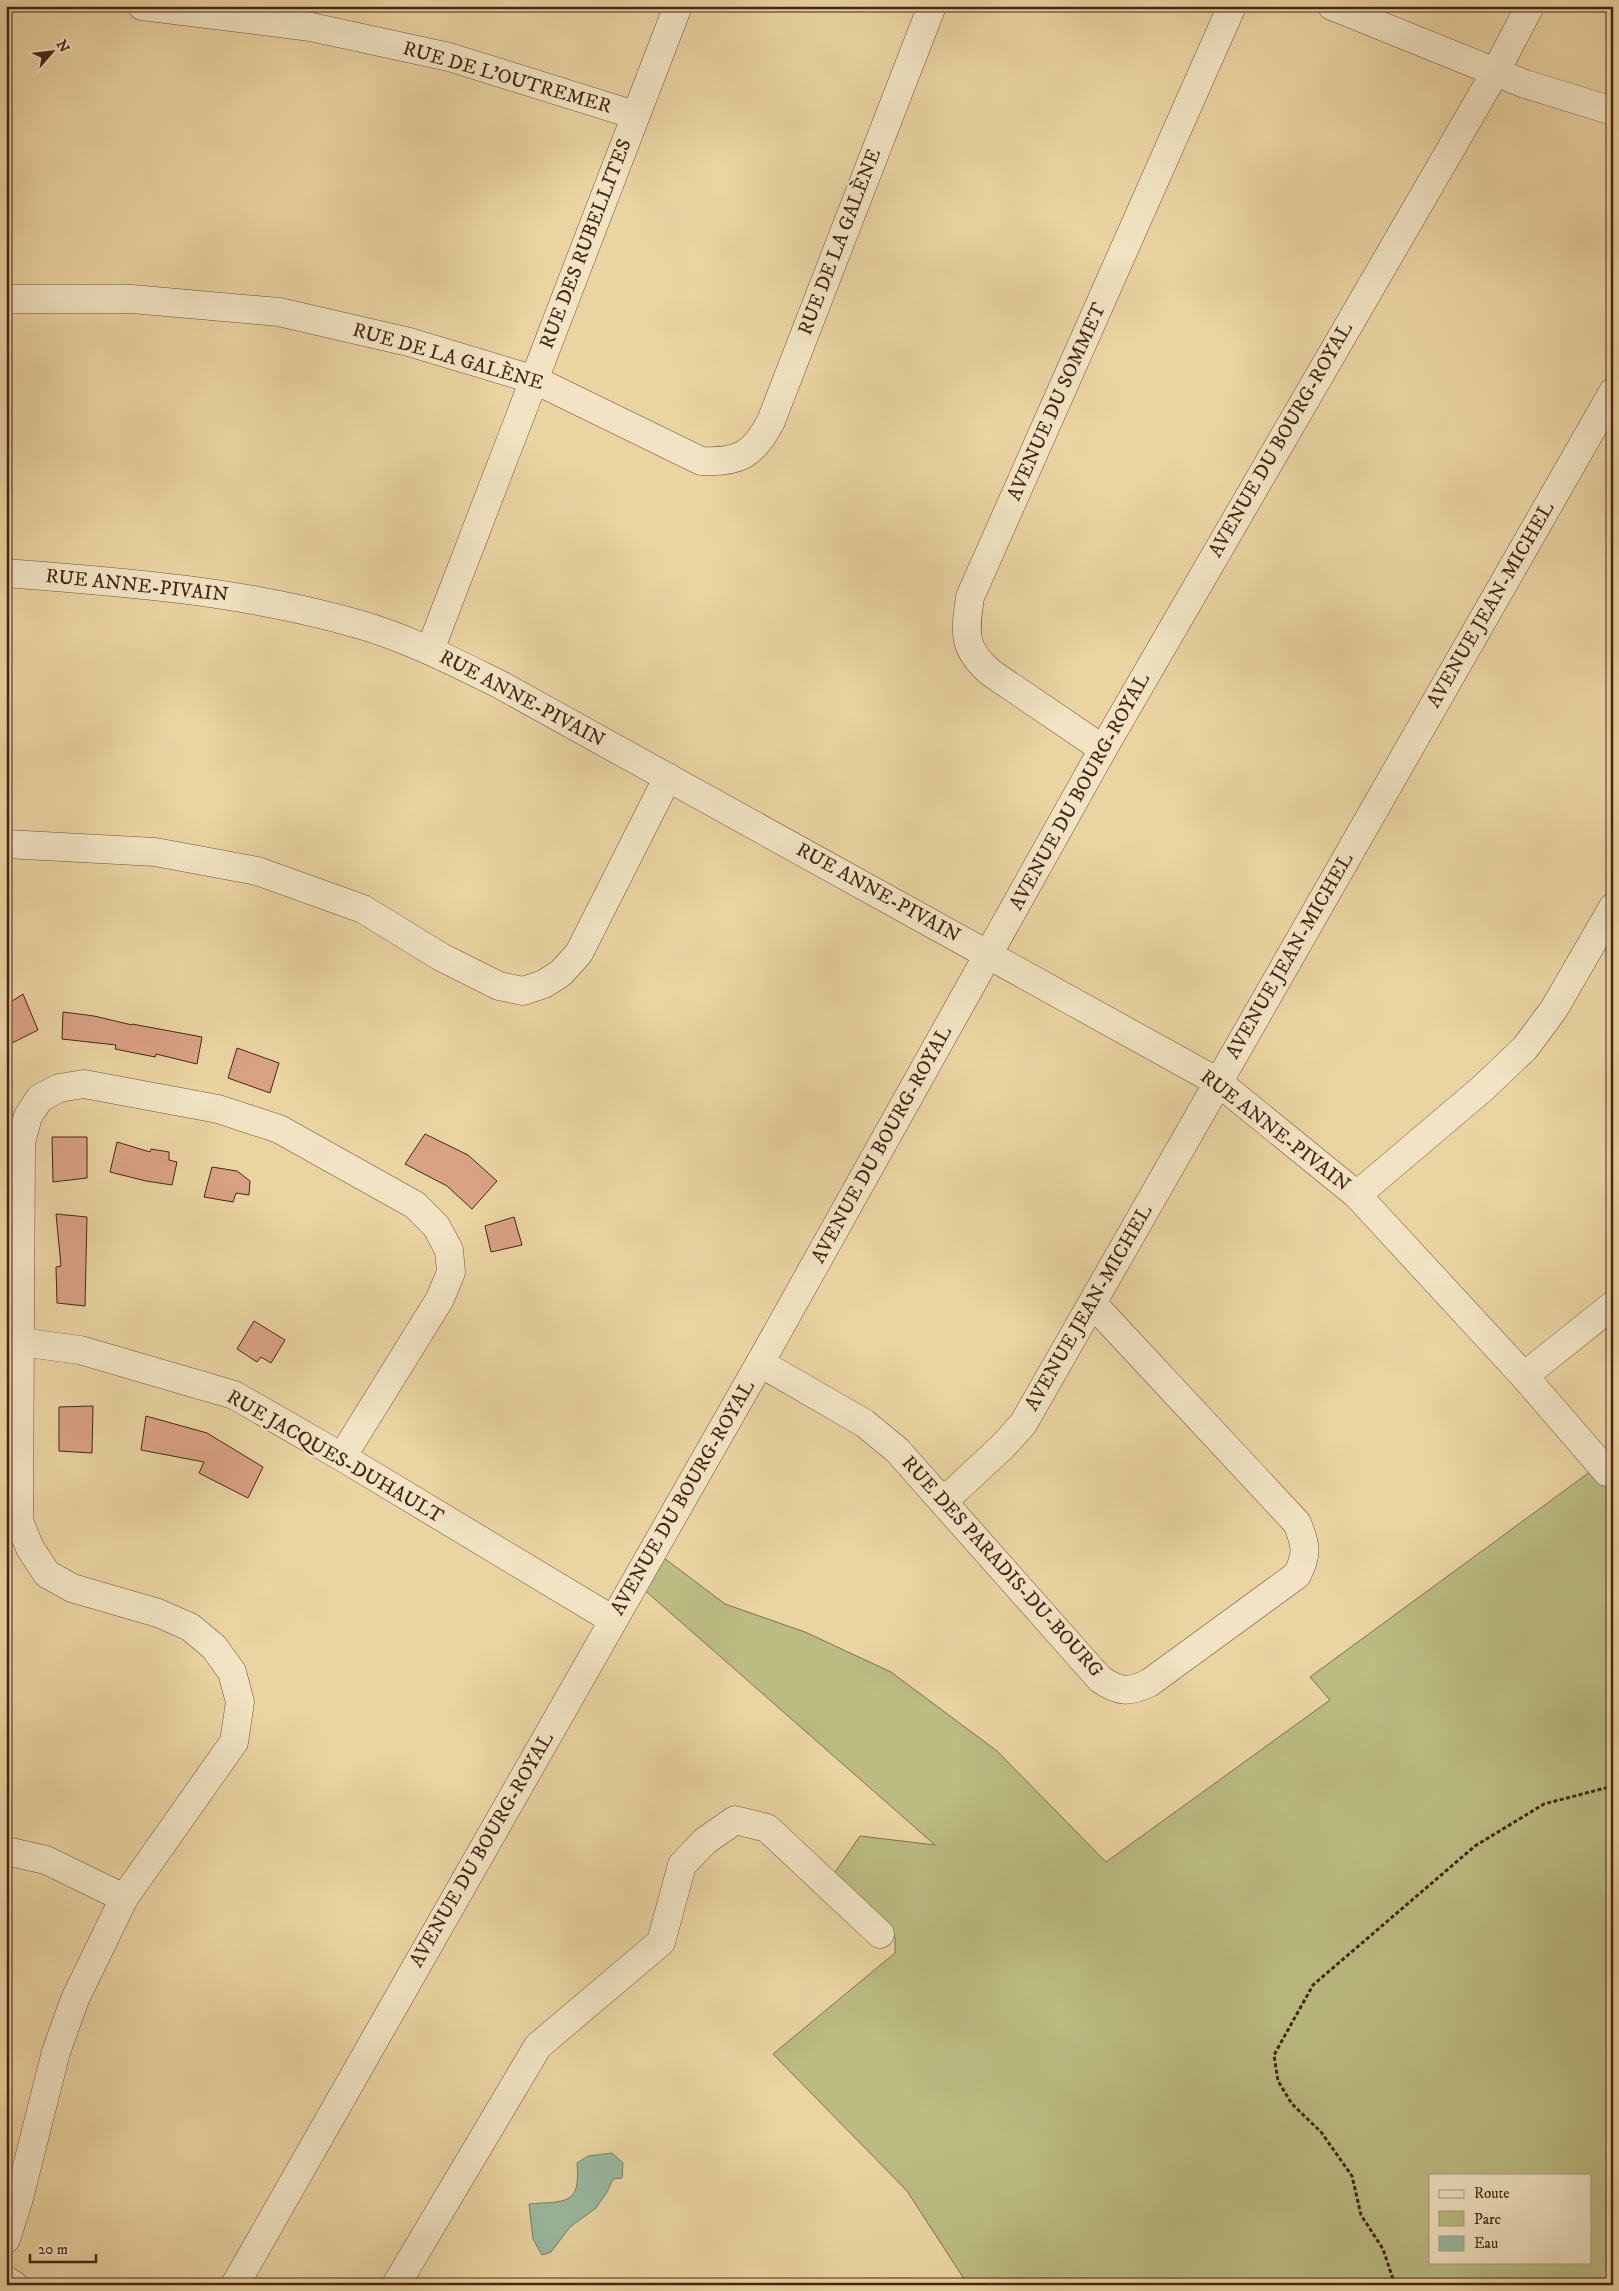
<svg xmlns="http://www.w3.org/2000/svg" width="1619" height="2291" font-family="'IM FELL DW Pica',serif">
<style>
.green{fill:#bbbb82;stroke:#80704b;fill-rule:evenodd}
.water{fill:#99b9a0;stroke:#777e68}
.building{fill:#daa284;stroke:#452614}
.lines{fill:none;stroke-linecap:round;stroke-linejoin:round}
.minor-casing{stroke:#6e5238;stroke-width:29}
.path{stroke:#452614;stroke-width:3;stroke-dasharray:4 2.5;stroke-linecap:butt}
.minor{stroke:#f1e3c3;stroke-width:28}
.labels{text-anchor:middle;dominant-baseline:central;stroke-width:4;stroke-linejoin:round;paint-order:stroke}
.street-label{font-size:20px;fill:#452614;stroke:#f1e3c3}
</style>
<rect width="100%" height="100%" fill="#ead4a2"/>
<filter id="stains"><feTurbulence type="fractalNoise" baseFrequency=".004" numOctaves="4"/><feColorMatrix values="0 0 0 0 .2 0 0 0 0 .09 0 0 0 0 .02 0 0 0 .5 -.17"/></filter>
<radialGradient id="worn" r=".72"><stop offset=".6" stop-color="#630" stop-opacity="0"/><stop offset="1" stop-color="#630" stop-opacity=".3"/></radialGradient>
<!-- green -->
<path class="green" d="M1613,1455V2285H968L907,2191L773,2054L895,1953V1937L831,1878L860,1836L935,1845L641,1587L664,1558L725,1604L805,1632L891,1672L997,1751L1106,1862L1330,1700L1310,1677ZM1430,2175H1590V2262H1430Z"/>
<!-- water -->
<path class="water" d="M612,2153L623,2163L622,2178L613,2179L607,2192L596,2208L570,2227L551,2252L542,2255L533,2239L529,2204C565,2201 581,2206 577,2163L588,2156Z"/>
<!-- building -->
<g class="building">
<polygon points="23,994 38,1030 6,1046 6,1005"/>
<polygon points="63,1012 94,1016 132,1025 132,1024 202,1037 197,1064 156,1054 155,1057 115,1049 116,1045 62,1039"/>
<polygon points="237,1048 279,1063 270,1093 228,1078"/>
<polygon points="425,1134 468,1155 497,1181 472,1209 447,1186 405,1164"/>
<polygon points="52,1137 87,1137 87,1178 53,1182"/>
<polygon points="117,1142 150,1152 151,1149 169,1152 169,1160 177,1162 172,1185 146,1181 110,1172"/>
<polygon points="212,1167 237,1171 250,1181 249,1195 236,1193 233,1202 204,1197"/>
<polygon points="56,1214 87,1217 85,1306 57,1303 56,1267 61,1266"/>
<polygon points="514,1217 522,1245 491,1252 485,1226"/>
<polygon points="254,1321 285,1340 271,1363 261,1357 257,1362 237,1349"/>
<polygon points="93,1406 92,1453 59,1451 59,1407"/>
<polygon points="146,1416 207,1433 263,1467 248,1498 199,1473 204,1462 141,1450"/>
</g>
<g class="lines">
<defs>
<g id="minor">
<polyline points="142,6 311,27 449,57 635,115"/>
<polyline points="1332,6 1525,84 1613,111"/>
<path d="M6,299H132L279,312L409,342L535,380L701,461C738,463 754,455 771,421L932,6"/>
<path d="M6,573C124,582 244,591 358,624C407,638 452,661 497,683L1218,1082L1357,1195L1524,1376L1607,1472"/>
<polyline points="430,650 678,6"/>
<path d="M1103,749L991,673C962,648 965,633 970,597L1232,6"/>
<polyline points="6,844 155,852 257,871 363,909 441,957 499,986 523,991 544,984 561,973 579,953 668,777"/>
<polyline points="1357,1195 1483,1088 1525,1048 1554,1009 1613,907"/>
<polyline points="6,1342 20,1342 80,1350 234,1395 342,1457 613,1620"/>
<path d="M760,1363L864,1423L897,1450L1100,1679C1119,1692 1128,1693 1149,1683L1297,1575C1308,1554 1306,1545 1297,1523L1093,1304"/>
<polyline points="1524,1376 1613,1305"/>
<polyline points="943,1502 1003,1446 1023,1424 1613,392"/>
<polyline points="6,1851 46,1860 124,1898"/>
<polyline points="6,2239 18,2202 56,2052 75,1999 124,1898 234,1742 240,1702 232,1672 214,1647 190,1627 158,1613 72,1588 47,1574 30,1548 19,1521 21,1143 28,1116 40,1098 59,1088 84,1084 218,1109 279,1129 415,1205 436,1226 449,1250 451,1272 440,1299 342,1457"/>
<polyline points="6,2280 14,2285"/>
<polyline points="235,2285 760,1363 1103,749 1496,71 1530,6"/>
<polyline points="396,2285 538,2046 661,1942 682,1865 705,1841 735,1820 767,1828 880,1934"/>
</g>
</defs>
<!-- minor casing -->
<use href="#minor" class="minor-casing"/>
<!-- path -->
<polyline class="path" points="1395,2285 1383,2249 1361,2215 1352,2176 1321,2132 1292,2104 1278,2081 1274,2055 1313,1985 1475,1846 1544,1804 1613,1786"/>
<!-- minor -->
<use href="#minor" class="minor"/>
</g>
<g class="labels">
<!-- street labels -->
<g class="street-label">
<text transform="translate(507 78) rotate(16)">RUE DE L'OUTREMER</text>
<text transform="translate(840 242) rotate(-69)">RUE DE LA GALÈNE</text>
<text transform="translate(586 244) rotate(-69)">RUE DES RUBELLITES</text>
<text transform="translate(448 357) rotate(16)">RUE DE LA GALÈNE</text>
<text transform="translate(1057 402) rotate(-66)">AVENUE DU SOMMET</text>
<text transform="translate(1281 440) rotate(-60)">AVENUE DU BOURG-ROYAL</text>
<text transform="translate(137 586) rotate(6)">RUE ANNE-PIVAIN</text>
<text transform="translate(1491 605) rotate(-60)">AVENUE JEAN-MICHEL</text>
<text transform="translate(522 699) rotate(28)">RUE ANNE-PIVAIN</text>
<text transform="translate(1080 792) rotate(-61)">AVENUE DU BOURG-ROYAL</text>
<text transform="translate(878 893) rotate(29)">RUE ANNE-PIVAIN</text>
<text transform="translate(1290 956) rotate(-60)">AVENUE JEAN-MICHEL</text>
<text transform="translate(1275 1131) rotate(38)">RUE ANNE-PIVAIN</text>
<text transform="translate(882 1145) rotate(-61)">AVENUE DU BOURG-ROYAL</text>
<text transform="translate(1089 1308) rotate(-60)">AVENUE JEAN-MICHEL</text>
<text transform="translate(335 1457) rotate(30)">RUE JACQUES-DUHAULT</text>
<text transform="translate(683 1498) rotate(-60)">AVENUE DU BOURG-ROYAL</text>
<text transform="translate(1002 1567) rotate(48)">RUE DES PARADIS-DU-BOURG</text>
<text transform="translate(482 1850) rotate(-60)">AVENUE DU BOURG-ROYAL</text>
</g>
</g>
<!-- margin -->
<rect width="1619" height="2291" fill="none" stroke="#ead4a2" stroke-width="25"/>
<rect x="8" y="8" width="1604" height="2276" fill="none" stroke="#452614" stroke-width="2.5"/>
<rect x="12" y="12" width="1594" height="2266" fill="none" stroke="#452614"/>
<!-- legend -->
<rect x="1429" y="2174" width="162" height="90" fill="#f1e3c3" stroke="#ac977d"/>
<rect x="1439" y="2190" width="25" height="8" fill="#f1e3c3" stroke="#ac977d"/>
<text x="1474" y="2198" font-size="15" fill="#452614">Route</text>
<rect x="1439" y="2211" width="25" height="15" fill="#bbbb82" stroke="#ac977d"/>
<text x="1474" y="2224" font-size="15" fill="#452614">Parc</text>
<rect x="1439" y="2236" width="25" height="15" fill="#99b9a0" stroke="#ac977d"/>
<text x="1474" y="2248" font-size="15" fill="#452614">Eau</text>
<!-- north arrow -->
<g transform="translate(52 52) rotate(62)" stroke="#f1e3c3" stroke-width="4" paint-order="stroke">
<path d="M0-4L9 19L0 12L-9 19Z" fill="#452614"/>
<text y="-8" font-size="14" font-weight="bold" text-anchor="middle" fill="#452614">N</text>
</g>
<!-- scale -->
<path d="M30 2254v8h66v-8" fill="none" stroke="#452614" stroke-width="2.5"/>
<text x="38" y="2254" font-size="15" fill="#452614" stroke="#f1e3c3" stroke-width="4" paint-order="stroke">20 m</text>
<rect width="100%" height="100%" filter="url(#stains)"/>
<rect width="100%" height="100%" fill="url(#worn)"/>
</svg>
